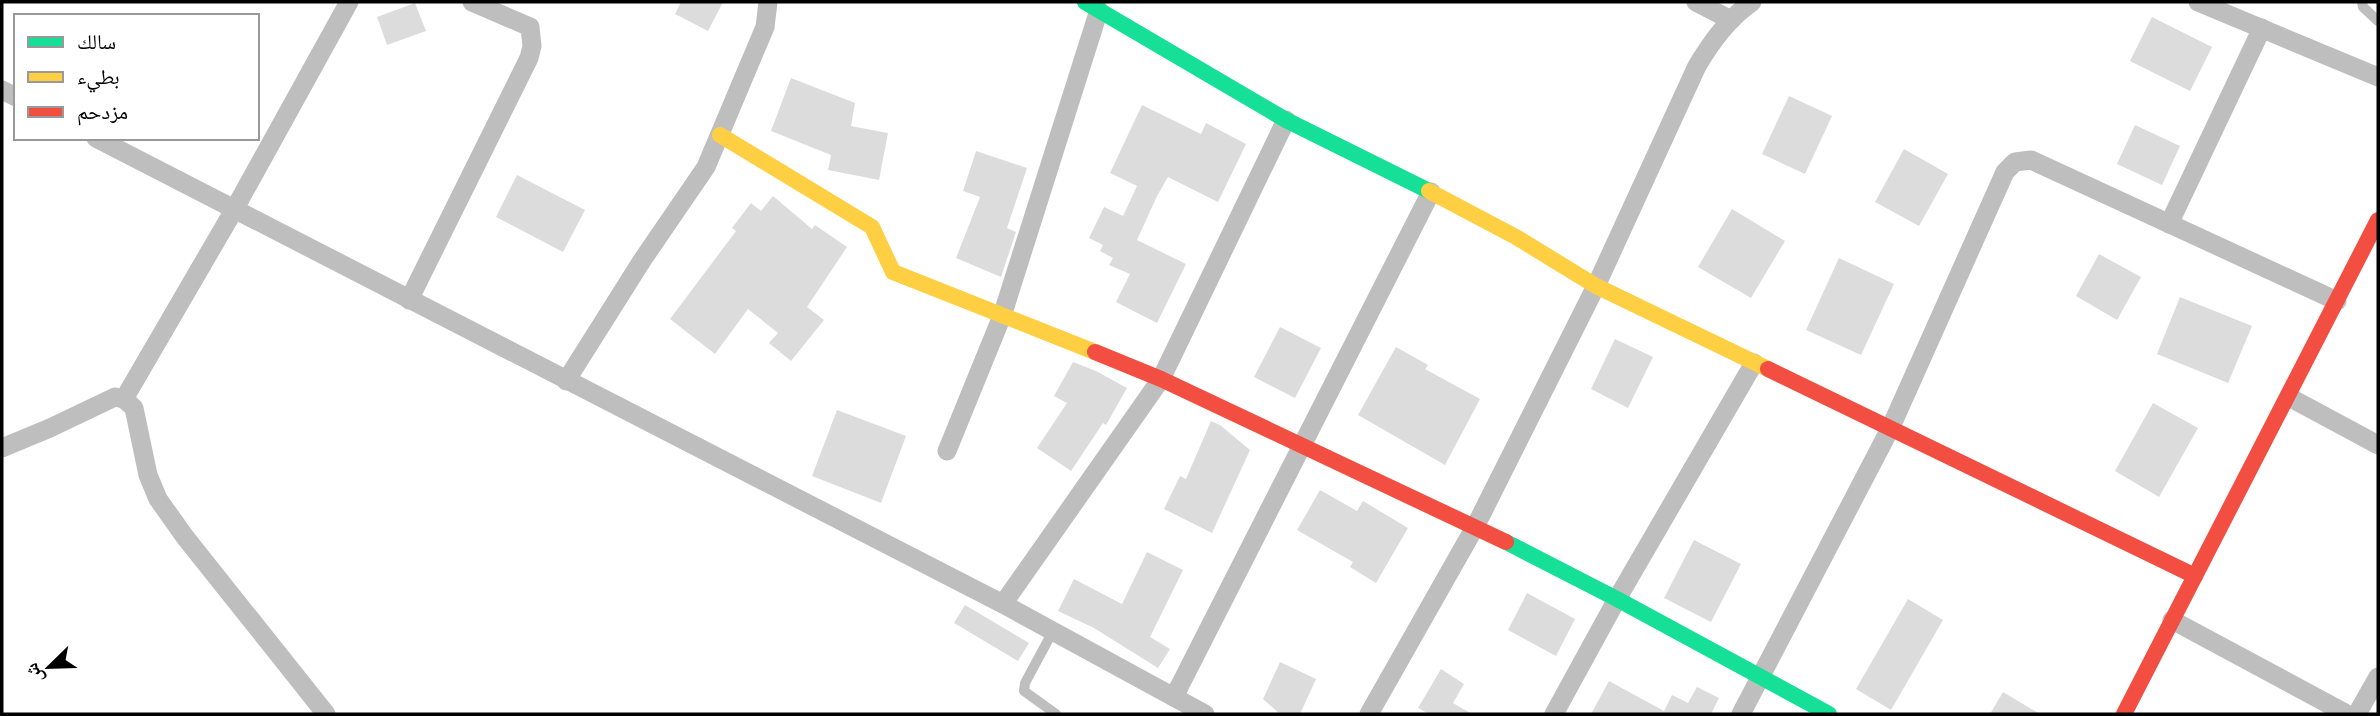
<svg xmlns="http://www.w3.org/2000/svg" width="2380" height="716" font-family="Helvetica,'Noto Naskh Arabic',sans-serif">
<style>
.building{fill:#dcdcdc}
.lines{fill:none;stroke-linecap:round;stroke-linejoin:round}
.lane{stroke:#bebebe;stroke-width:10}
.street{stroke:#bebebe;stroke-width:19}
.fast{stroke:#16e098;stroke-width:16}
.slow{stroke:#ffcf43;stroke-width:16}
.jam{stroke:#f24e42;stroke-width:16}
</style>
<rect width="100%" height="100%" fill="#fff"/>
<!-- building -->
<g class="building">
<polygon points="681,2 723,2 708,31 675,14"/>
<polygon points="415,3 426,31 387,45 377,17"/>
<polygon points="2152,17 2212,47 2190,91 2130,61"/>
<polygon points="791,78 855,103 851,126 888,133 879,180 828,170 831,155 771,131"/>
<polygon points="1789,96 1832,116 1805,174 1762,154"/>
<polygon points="1142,105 1201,134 1206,123 1246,144 1218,202 1168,177 1157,196 1137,240 1186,264 1157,323 1116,302 1130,274 1109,265 1113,258 1100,251 1103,245 1089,238 1104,207 1123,216 1137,186 1110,173"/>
<polygon points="2135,125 2180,146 2162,185 2117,164"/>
<polygon points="1904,149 1948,174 1919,226 1875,202"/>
<polygon points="976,151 1027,168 1007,228 1016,232 1001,277 956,258 980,197 963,191"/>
<polygon points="517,175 585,210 563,252 496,217"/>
<polygon points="773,196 812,229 815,225 847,247 807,307 824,320 791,361 769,343 778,333 748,309 715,354 670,319 736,231 732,228 751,203 761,211"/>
<polygon points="1732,209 1785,241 1751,298 1698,267"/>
<polygon points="2099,254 2141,277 2117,320 2076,296"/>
<polygon points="1839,258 1894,284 1861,355 1806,330"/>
<polygon points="2180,297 2252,326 2228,383 2157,354"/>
<polygon points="1280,327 1321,348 1295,398 1254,377"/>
<polygon points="1615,339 1653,357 1628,408 1591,389"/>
<polygon points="1396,347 1428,365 1425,369 1480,399 1445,465 1358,415"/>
<polygon points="1073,362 1096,371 1127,388 1106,425 1103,423 1071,471 1037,448 1067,403 1054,396"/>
<polygon points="2153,403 2198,428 2159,497 2115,471"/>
<polygon points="837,410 906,436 881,503 812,476"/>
<polygon points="1211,421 1220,425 1250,450 1212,533 1164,509 1180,476 1186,479"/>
<polygon points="1320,490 1357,511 1363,501 1408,528 1376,583 1350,567 1353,562 1297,530"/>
<polygon points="1694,540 1741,564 1711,622 1664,598"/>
<polygon points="1147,552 1183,570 1150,637 1170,649 1158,668 1094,628 1058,611 1074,579 1122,604"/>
<polygon points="1527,593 1575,619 1556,656 1508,630"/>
<polygon points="1908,599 1943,620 1891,710 1856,689"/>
<polygon points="965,605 1029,643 1018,661 954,623"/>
<polygon points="1280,662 1316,679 1300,714 1280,714 1263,699"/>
<polygon points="1441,669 1464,684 1453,703 1472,714 1429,714 1418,708"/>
<polygon points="1609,681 1664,711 1672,695 1688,703 1697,687 1719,698 1711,714 1591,714"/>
<polygon points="2003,692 2040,714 1990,714"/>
</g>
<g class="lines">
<!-- lane -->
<g class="lane">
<polyline points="2362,2 2363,7 2378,21"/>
<polyline points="1053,631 1025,683 1024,691 1056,714"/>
</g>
<!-- street -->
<g class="street">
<polyline points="1696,2 1731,20"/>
<polyline points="2198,2 2378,77"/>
<polyline points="2,90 16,97"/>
<polyline points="96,138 1003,604 1205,714"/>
<polyline points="2169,224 2262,28"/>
<polyline points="409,300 529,58 532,46 530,27 472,2"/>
<polyline points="566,381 643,259 706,167 765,27 768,2"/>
<polyline points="2289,397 2378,445"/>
<polyline points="124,399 234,210 349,2"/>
<polyline points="2,448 50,428 115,397 124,399 134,408 148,475 158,499 185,537 326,714"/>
<polyline points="947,451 1002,316 1099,10"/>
<polyline points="1003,604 1161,379 1286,120"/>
<polyline points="2172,620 2347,714"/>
<polyline points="1174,697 1431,192"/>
<path d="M1369,714L1475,527L1596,286L1697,66C1712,41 1728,19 1752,2"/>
<polyline points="1554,714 1617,599 1754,363"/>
<polyline points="1741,714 1890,429 2005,172 2015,162 2031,160 2337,301"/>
<polyline points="2357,714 2378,677"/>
</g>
<!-- fast -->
<g class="fast">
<polyline points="1085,2 1286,120 1429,191"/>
<polyline points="1506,542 1617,599 1829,714"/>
</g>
<!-- slow -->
<g class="slow">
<polyline points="720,135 872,227 893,272 1095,352"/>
<polyline points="1429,191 1516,237 1596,286 1768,369"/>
</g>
<!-- jam -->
<g class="jam">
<polyline points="1095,352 1161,379 1506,542"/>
<polyline points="1768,369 2195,576"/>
<polyline points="2124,714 2378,220"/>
</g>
</g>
<!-- border -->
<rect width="2380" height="716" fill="none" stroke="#000000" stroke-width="7"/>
<!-- legend -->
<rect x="14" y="14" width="245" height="126" fill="#ffffff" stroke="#999999" stroke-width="2"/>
<rect x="28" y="37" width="35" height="10" fill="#16e098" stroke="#999999" stroke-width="2"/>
<text x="77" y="49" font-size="21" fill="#000000">سالك</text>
<rect x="28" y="72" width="35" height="10" fill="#ffcf43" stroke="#999999" stroke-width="2"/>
<text x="77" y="84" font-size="21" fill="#000000">بطيء</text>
<rect x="28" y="107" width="35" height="10" fill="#f24e42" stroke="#999999" stroke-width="2"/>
<text x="77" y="119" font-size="21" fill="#000000">مزدحم</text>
<!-- north arrow -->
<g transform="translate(49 667) rotate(247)" stroke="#ffffff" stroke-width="5" paint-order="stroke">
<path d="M0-5L12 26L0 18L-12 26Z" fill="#000000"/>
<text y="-10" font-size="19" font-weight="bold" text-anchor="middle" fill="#000000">ش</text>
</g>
</svg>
